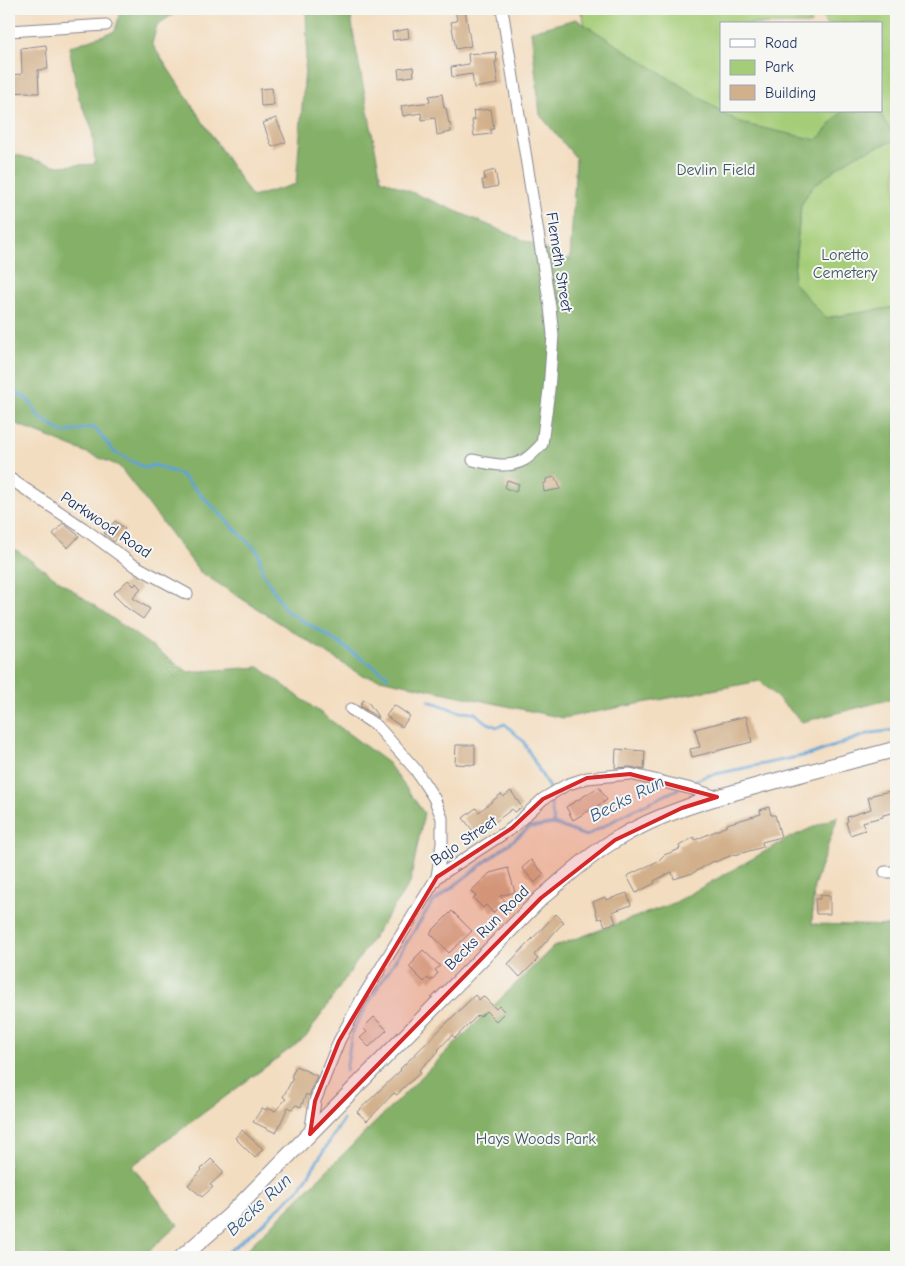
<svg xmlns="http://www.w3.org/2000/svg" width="905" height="1266" font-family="'Comic Neue',sans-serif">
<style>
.green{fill:#a5cd78;stroke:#607e6b}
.forest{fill:#84b068;stroke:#507063}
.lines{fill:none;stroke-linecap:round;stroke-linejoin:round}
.stream{stroke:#5fa3d4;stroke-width:3}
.building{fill:#d2b08b}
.minor-casing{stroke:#87868f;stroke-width:13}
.major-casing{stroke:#87868f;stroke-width:17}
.minor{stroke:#fff;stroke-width:11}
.major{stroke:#fff;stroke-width:15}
.marked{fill:#d62828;fill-opacity:0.2;stroke:#d62828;stroke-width:4;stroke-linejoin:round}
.labels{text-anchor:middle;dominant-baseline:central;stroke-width:4;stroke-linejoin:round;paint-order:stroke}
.park-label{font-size:16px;fill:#3e5664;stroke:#f6f6f2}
.street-label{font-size:16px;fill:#1b2f5e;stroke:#f6f6f2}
.water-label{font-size:18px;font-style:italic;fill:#335887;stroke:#f6f6f2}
</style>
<rect width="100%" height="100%" fill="#f6f6f2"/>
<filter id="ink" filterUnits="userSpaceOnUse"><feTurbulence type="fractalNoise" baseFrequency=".02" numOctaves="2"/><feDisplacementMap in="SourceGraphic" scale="10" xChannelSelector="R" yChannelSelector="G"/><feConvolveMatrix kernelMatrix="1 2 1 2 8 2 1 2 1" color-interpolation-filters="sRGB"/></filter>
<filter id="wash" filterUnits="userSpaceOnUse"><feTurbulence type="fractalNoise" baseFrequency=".0096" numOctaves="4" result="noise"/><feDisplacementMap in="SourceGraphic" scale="20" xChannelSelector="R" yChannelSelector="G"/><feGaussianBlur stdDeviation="1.12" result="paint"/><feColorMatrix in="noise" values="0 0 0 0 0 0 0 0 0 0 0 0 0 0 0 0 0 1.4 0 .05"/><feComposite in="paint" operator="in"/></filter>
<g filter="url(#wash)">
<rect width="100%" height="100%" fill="#f3ddc0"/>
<!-- green -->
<polygon class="green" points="580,9 804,9 812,24 721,24 721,111 857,111 895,140 879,111 881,111 881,24 827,24 818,9 896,9 896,307 826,318 793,282 801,205 812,187 826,176 641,194"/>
<!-- forest -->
<g class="forest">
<polygon points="121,9 181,9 157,25 152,44 252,197 296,184 307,44 306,9 350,9 355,43 381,179 570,260 576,158 540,115 531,31 576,19 740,123 817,140 842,111 879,111 896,140 857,155 841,165 812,187 801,205 793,282 826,318 896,307 896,698 802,722 760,681 563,718 361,675 200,572 119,466 9,421 9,153 58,166 95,164 92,128 79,99 69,47 115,31"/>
<polygon points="9,545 188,672 259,667 388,763 424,813 410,883 306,1037 132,1166 178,1225 142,1257 9,1257"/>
<polygon points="838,816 814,886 812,924 896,926 896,1257 239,1257 553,947 674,903 789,838"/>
</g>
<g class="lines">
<!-- stream -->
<g class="stream">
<polyline points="9,390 20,394 30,402 39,417 63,433 94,427 114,452 145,468 154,465 181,475 258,552 263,573 286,611 327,635 388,676"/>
<polyline points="429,701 460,712 475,713 484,721 497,727 505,724 523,741 549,788 549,791"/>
<polyline points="688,784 706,776 812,754 871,733 896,730"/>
<polyline points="550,798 554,824"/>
<polyline points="346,1071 352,1032 380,984 432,903 529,828 554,824 586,836 629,812 678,789"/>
<polyline points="222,1257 254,1231 301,1187 343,1120"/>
</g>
</g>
<g id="blocks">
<!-- building -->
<g class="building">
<polygon points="455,9 465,9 471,46 456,49 451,22 457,21"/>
<polygon points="408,29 409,38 393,40 392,32"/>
<polygon points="46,45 48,69 38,70 39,93 29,93 29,92 9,93 9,75 22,74 21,48"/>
<polygon points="496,52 497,62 495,62 498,84 474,88 472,74 452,77 451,67 469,64 468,54 477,53 478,54"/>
<polygon points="413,67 414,76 399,78 398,69"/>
<polygon points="272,88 274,105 261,106 260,89"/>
<polygon points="442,94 444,108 446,108 449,124 450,123 451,132 437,135 435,118 422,120 421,113 403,116 401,106 430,102 429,96"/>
<polygon points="491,109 494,129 491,129 491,134 474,136 472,120 475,120 473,111"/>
<polygon points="276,118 286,142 272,147 263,123"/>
<polygon points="495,170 498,186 484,189 482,180 485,180 484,173"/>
<polygon points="555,477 556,481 558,481 560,489 544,492 543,484 546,483 546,479"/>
<polygon points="507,480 519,484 516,492 505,488"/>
<polygon points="115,521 125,529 114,542 104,533"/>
<polygon points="63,523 79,536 68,548 53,534"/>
<polygon points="128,580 134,586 136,583 141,589 133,598 150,609 143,619 127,608 113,594"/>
<polygon points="363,700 368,702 379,718 360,706"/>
<polygon points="394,705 410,716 402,727 386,716"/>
<polygon points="746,716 752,742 692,757 690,749 700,747 695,729"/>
<polygon points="456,745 475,745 475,765 455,764"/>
<polygon points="616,749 645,751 644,770 630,767 615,768"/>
<polygon points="599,787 607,800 573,820 566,807"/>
<polygon points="895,790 896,797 896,812 883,815 883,817 862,822 865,830 850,835 846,822 848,821 847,817 871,809 868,797 872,797 872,795"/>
<polygon points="511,791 522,807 515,812 512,809 477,836 463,818 476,808 479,812 501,794 503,797"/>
<polygon points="769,807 771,815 775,815 781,837 762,842 763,847 735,855 735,854 715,862 714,861 693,873 674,879 672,872 654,881 655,883 636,893 627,876 658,861 664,855 680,849 679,846 694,837 695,840 727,826 727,824 761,814 760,810"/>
<polygon points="531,860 544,874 535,883 522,868"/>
<polygon points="508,868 515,892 500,896 505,901 493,913 486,905 483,908 473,898 476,896 471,891 490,873"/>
<polygon points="627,893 631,905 612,912 616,923 605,926 602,918 598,919 593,902 605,897 606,900"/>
<polygon points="820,895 830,896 830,914 816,914 815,899 820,899"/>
<polygon points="452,911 472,931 449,953 430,933"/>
<polygon points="556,914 564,922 534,955 538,959 520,977 508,964"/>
<polygon points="423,950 440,966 435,970 438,973 431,981 428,978 424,982 409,967 415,960 414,959"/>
<polygon points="475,995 479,1000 483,996 496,1009 499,1006 505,1012 496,1021 486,1011 480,1017 478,1015 455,1038 452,1035 438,1050 439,1051 419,1070 421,1072 402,1089 397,1095 394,1093 367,1121 357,1112 401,1070 400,1069"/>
<polygon points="374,1017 387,1030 369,1047 360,1038 367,1032 363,1028"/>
<polygon points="296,1066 317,1076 309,1096 306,1094 301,1107 296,1105 292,1109 288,1107 276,1133 253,1122 262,1108 266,1110 267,1108 275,1111 286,1099 283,1097 293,1078 291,1077"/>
<polygon points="242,1130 263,1149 255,1158 235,1138"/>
<polygon points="211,1159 224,1172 210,1185 213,1187 202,1197 188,1185 202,1170 201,1169"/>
</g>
</g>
</g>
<g filter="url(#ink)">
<use href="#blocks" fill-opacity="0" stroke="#87868f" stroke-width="1"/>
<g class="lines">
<defs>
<g id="minor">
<polyline points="9,31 106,25"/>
<path d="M473,460C490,464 508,469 524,460C531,456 537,449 542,444L549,390L553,335L550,307L502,9"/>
<polyline points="9,478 83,528 132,564 187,594"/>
<polyline points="351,709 377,726 415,769 434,798 442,818 442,843 437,877"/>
<polyline points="885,872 896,872"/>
<polyline points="310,1134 315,1101 339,1041 361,1000 437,877 512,828 543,799 566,785 587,778 630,774 696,790 717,797"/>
</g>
<path id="major" d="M182,1257L229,1216L541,898C565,878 588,856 615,840C661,812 713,798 764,784C808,772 852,761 896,749"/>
</defs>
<!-- minor casing -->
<use href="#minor" class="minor-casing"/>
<!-- major casing -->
<use href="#major" class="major-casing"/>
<!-- minor -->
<use href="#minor" class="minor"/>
<!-- major -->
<use href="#major" class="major"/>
</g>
</g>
<!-- marked area -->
<path class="marked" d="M630,774L717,797L682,808L615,840L541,898L310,1134L315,1101L339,1041L437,877L512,828L543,799L587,778Z"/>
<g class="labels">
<!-- park labels -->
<g class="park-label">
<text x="716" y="170">Devlin Field</text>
<text x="845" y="255">Loretto<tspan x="845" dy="18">Cemetery</tspan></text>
<text x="536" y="1139">Hays Woods Park</text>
</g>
<!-- street labels -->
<g class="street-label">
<text transform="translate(559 262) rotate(81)">Flemeth Street</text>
<text transform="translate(106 525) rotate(34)">Parkwood Road</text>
<text transform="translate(464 841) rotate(-34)">Bajo Street</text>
<text transform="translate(487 928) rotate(-45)">Becks Run Road</text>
</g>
<!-- water labels -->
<g class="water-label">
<text transform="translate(627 799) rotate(-27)">Becks Run</text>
<text transform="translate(259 1205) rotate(-43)">Becks Run</text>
</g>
</g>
<!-- margin -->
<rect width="905" height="1266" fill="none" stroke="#f6f6f2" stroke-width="30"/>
<!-- legend -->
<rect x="720" y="22" width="162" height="90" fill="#f6f6f2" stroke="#9ea6b7"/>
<rect x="730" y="39" width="25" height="8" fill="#ffffff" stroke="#9ea6b7"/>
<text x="765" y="48" font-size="15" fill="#1b2f5e">Road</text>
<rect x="730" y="60" width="25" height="15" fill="#a5cd78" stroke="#9ea6b7"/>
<text x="765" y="72" font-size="15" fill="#1b2f5e">Park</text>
<rect x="730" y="85" width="25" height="15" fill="#d2b08b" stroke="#9ea6b7"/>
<text x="765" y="98" font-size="15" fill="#1b2f5e">Building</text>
</svg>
